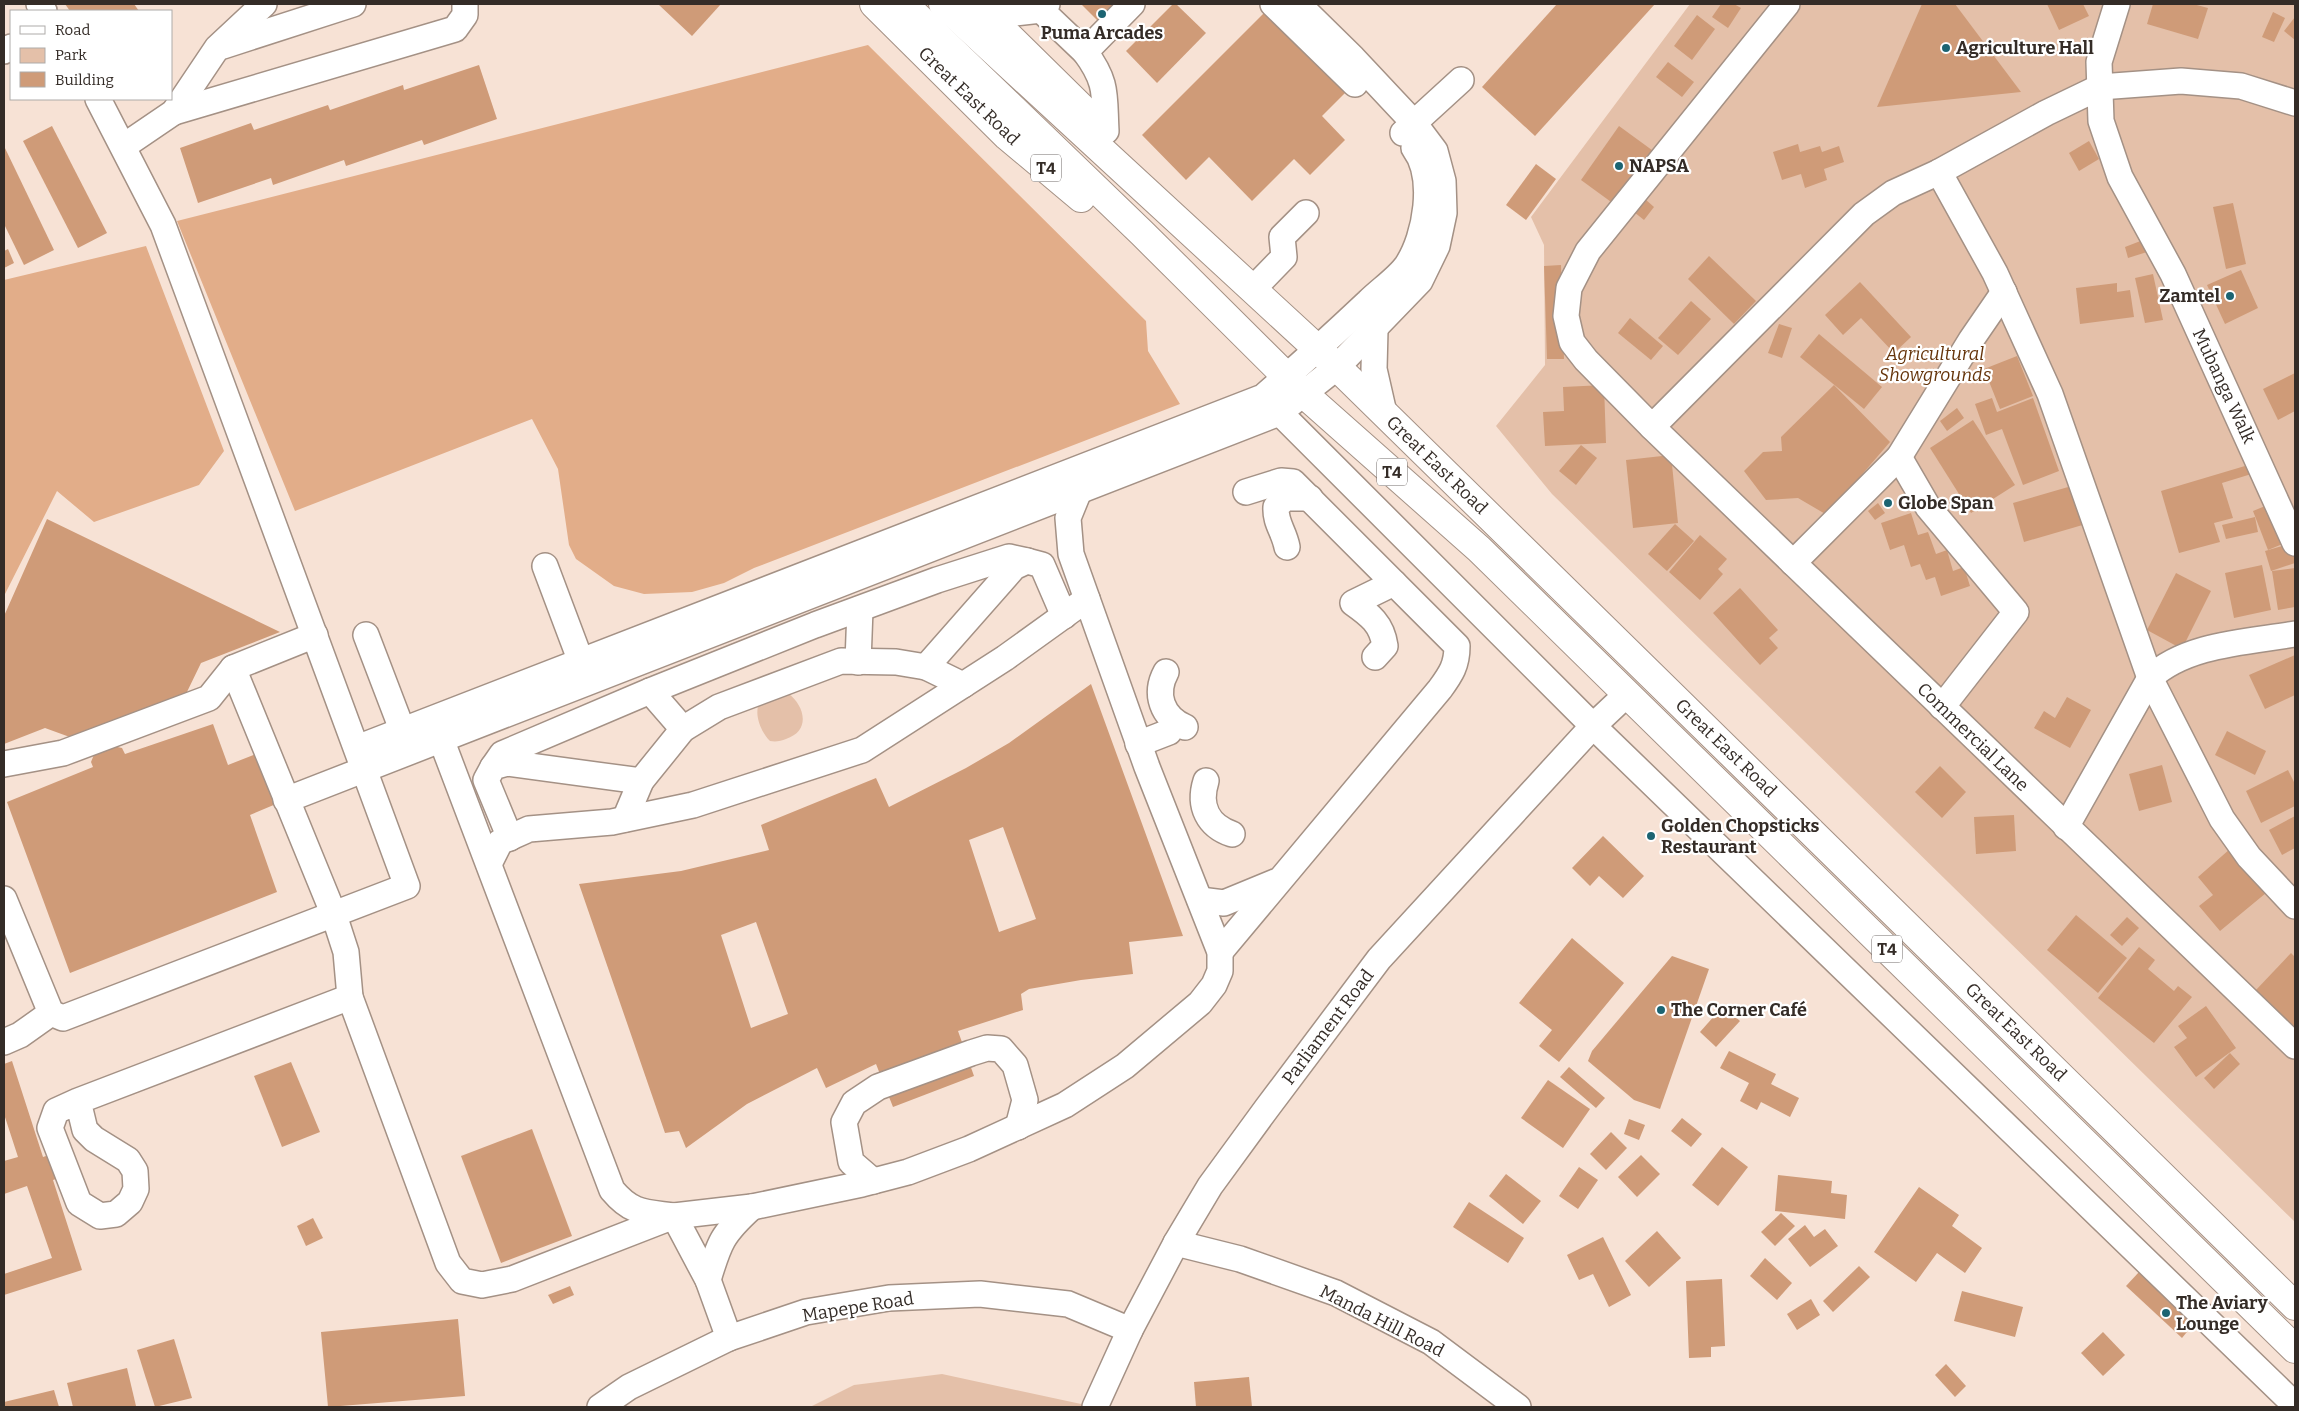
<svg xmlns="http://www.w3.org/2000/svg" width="2299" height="1411" font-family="Bitter,serif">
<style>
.green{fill:#e4c0a9}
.forest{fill:#e2ad89}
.building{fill:#cf9b78;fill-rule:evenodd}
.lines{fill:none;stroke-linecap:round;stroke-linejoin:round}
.minor-casing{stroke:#a49185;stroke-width:28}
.major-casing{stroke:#a49185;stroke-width:30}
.minor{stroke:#fff;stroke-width:25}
.major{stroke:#fff;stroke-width:28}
.poi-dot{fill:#1c6472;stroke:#fff;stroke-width:2}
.labels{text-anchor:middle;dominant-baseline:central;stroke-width:4.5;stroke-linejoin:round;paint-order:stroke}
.shield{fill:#fff;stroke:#716b68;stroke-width:1}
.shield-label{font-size:16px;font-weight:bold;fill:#342c27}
.poi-label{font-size:18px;font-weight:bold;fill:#342c27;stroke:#fff;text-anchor:start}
.street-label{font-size:18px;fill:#342c27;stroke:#fff}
.park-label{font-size:18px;font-style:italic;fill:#65340a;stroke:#fff}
</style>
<rect width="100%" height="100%" fill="#f7e2d5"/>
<!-- green -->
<g class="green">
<polygon points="1690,4 2295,4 2295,1222 1552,494 1496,426 1545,365 1544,245 1531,217"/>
<path d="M788,693C805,706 811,731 786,739C781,741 776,742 770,741C761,732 753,713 760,702Z"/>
<polygon points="942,1374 1095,1407 810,1407 854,1385"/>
</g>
<!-- forest -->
<g class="forest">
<polygon points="868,45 1146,321 1148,351 1180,404 754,568 724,583 692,592 644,594 614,586 576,559 569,545 558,469 532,419 295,511 177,221"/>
<polygon points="146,246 224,451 199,485 94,522 57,491 4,596 4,280"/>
</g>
<!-- building -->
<g class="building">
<polygon points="65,4 134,4 139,11 70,11"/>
<polygon points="658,4 721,4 692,36"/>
<polygon points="1081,4 1123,4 1102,25"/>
<polygon points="1173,4 1176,4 1206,33 1157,83 1126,51"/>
<polygon points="1557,4 1655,4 1535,136 1482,87"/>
<polygon points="1721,4 1734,4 1741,8 1728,28 1712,17"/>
<polygon points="1922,4 1955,4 2021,92 1877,107"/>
<polygon points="2047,4 2083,4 2089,16 2059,30"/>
<polygon points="2153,4 2193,4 2208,8 2198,39 2147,24"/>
<polygon points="1272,5 1352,86 1322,116 1345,140 1310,175 1294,159 1252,201 1209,157 1186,180 1142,135"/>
<polygon points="2273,12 2285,18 2274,42 2262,37"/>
<polygon points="1697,15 1715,29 1692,60 1674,46"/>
<polygon points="2295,17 2295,40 2284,31"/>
<polygon points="1668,62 1694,82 1682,97 1656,77"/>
<polygon points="479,65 497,119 424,145 422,140 346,166 344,160 273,185 271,178 198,203 180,148 251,123 254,130 328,105 330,110 403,85 404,90"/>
<polygon points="52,126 107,233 78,248 23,141"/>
<polygon points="1619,126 1656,153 1618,207 1581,180"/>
<polygon points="2089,141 2099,159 2079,171 2069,153"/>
<polygon points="1798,144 1800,152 1820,146 1822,152 1839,146 1844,162 1824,169 1827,180 1805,188 1801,174 1782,180 1773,152"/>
<polygon points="4,146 54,250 24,265 4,224"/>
<polygon points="1536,164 1556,179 1526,220 1506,205"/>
<polygon points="1645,199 1654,207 1644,220 1634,212"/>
<polygon points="2233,203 2246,264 2226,269 2213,207"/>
<polygon points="2143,240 2147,252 2128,258 2125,247"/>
<polygon points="8,249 14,263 4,268 4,251"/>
<polygon points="1709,256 1756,301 1734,324 1688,279"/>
<polygon points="1561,265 1564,359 1547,359 1544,266"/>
<polygon points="2241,270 2258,308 2225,324 2207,285"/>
<polygon points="2153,274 2163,320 2145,323 2135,278"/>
<polygon points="1860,282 1911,337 1894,353 1861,318 1843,335 1825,315"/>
<polygon points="2117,283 2117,292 2130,290 2134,317 2080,324 2076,288"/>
<polygon points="1691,301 1711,319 1678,355 1658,338"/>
<polygon points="1630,318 1663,346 1651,360 1618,333"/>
<polygon points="1779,324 1792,328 1782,358 1768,353"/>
<polygon points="1819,334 1882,387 1864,409 1800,357"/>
<polygon points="2017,356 2033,396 2000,409 1984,369"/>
<polygon points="2295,373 2295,411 2278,420 2263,389"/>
<polygon points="1604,385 1606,443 1545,446 1543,412 1564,411 1563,387"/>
<polygon points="1834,385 1890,442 1827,515 1798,498 1766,500 1744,471 1763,452 1782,451 1781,437"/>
<polygon points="1992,398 1997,412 2033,398 2059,471 2023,485 2002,429 1986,435 1975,404"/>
<polygon points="1957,408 1964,418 1947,431 1940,421"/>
<polygon points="1973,420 2015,485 1971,513 1930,448"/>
<polygon points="1581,445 1597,458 1576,485 1559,471"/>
<polygon points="1671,455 1678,523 1633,528 1626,460"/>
<polygon points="2255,463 2258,472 2222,483 2233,518 2214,523 2220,542 2179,553 2161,491"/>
<polygon points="2075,485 2086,524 2024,542 2013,503"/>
<polygon points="2275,502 2290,541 2268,550 2253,511"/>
<polygon points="1878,503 1885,513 1875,520 1868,511"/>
<polygon points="1911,513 1918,535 1928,532 1936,554 1947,550 1953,571 1964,567 1970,586 1941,596 1935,577 1926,580 1920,564 1911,567 1904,545 1890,550 1881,523"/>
<polygon points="2255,517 2258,532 2226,539 2222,525"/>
<polygon points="47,519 280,632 201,663 185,696 78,740 45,728 4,744 4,616"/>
<polygon points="1675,524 1694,541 1667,571 1648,554"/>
<polygon points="1700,535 1727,559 1718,569 1723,574 1700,600 1669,572"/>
<polygon points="2292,543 2295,563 2271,571 2265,551"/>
<polygon points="2262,565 2271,610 2234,618 2225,573"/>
<polygon points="2295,568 2295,607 2278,610 2272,571"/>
<polygon points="2176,573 2211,591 2182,649 2147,630"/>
<polygon points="1740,588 1778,630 1769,638 1778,648 1760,665 1713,613"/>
<polygon points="2295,655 2295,695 2265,709 2249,675"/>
<path d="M1091,684L1183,936L1129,942L1133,974L1081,980L1029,989L1021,994L1023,1010L958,1031L974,1076L893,1107L876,1064L826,1088L817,1068L747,1104L686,1148L679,1131L665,1133L579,884L681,871L769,850L761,825L876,778L889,807L966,768L1009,743ZM1003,827L1036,919L999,932L969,840ZM756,922L788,1014L751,1028L721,935Z"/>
<polygon points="2067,697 2091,710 2070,748 2034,728 2044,711 2055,718"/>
<polygon points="213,724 228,765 276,746 295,796 250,815 277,892 70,973 7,802 93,767 91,762 95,752 113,746 122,748 125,754"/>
<polygon points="2227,731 2266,751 2255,775 2215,755"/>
<polygon points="2162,765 2172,802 2139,811 2129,774"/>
<polygon points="1940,766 1966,792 1942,818 1915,792"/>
<polygon points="2288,770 2295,784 2295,806 2261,823 2246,791"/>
<polygon points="2014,815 2016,851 1976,854 1974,817"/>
<polygon points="2295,816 2295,848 2282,855 2269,830"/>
<polygon points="1603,836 1644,876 1623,898 1599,876 1590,886 1572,868"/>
<polygon points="2230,849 2266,893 2220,931 2199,906 2213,895 2198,877"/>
<polygon points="2076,915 2127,958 2098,993 2047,950"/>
<polygon points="2127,917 2139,928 2122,946 2110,935"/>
<polygon points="1572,938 1624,983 1559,1062 1539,1046 1552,1030 1519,1003"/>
<polygon points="2139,947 2155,960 2148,969 2174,991 2178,986 2192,997 2154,1043 2098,998"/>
<polygon points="2291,953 2295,957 2295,1028 2255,991"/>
<polygon points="1672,956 1709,969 1660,1109 1634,1100 1588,1061 1592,1051"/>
<polygon points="1723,1006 1740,1021 1716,1047 1700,1032"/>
<polygon points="2206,1006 2236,1048 2196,1077 2174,1047 2187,1038 2178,1026"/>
<polygon points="1729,1051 1776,1074 1771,1084 1799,1098 1790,1117 1761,1102 1757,1110 1740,1101 1749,1083 1720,1068"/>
<polygon points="2230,1053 2240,1064 2214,1089 2204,1078"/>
<polygon points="12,1061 43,1157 52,1154 59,1178 53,1180 82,1270 4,1295 4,1274 52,1258 27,1186 4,1194 4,1161 18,1157 4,1114 4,1064"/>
<polygon points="291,1062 320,1132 282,1147 254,1076"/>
<polygon points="1569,1067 1605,1098 1596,1108 1560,1077"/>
<polygon points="1548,1080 1590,1109 1563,1148 1521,1118"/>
<polygon points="1682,1118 1702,1134 1691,1147 1671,1131"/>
<polygon points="1629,1119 1645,1125 1639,1140 1624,1134"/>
<polygon points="532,1129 572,1236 501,1263 461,1156"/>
<polygon points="1611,1132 1627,1148 1606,1170 1590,1154"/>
<polygon points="1722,1147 1748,1167 1718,1206 1692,1185"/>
<polygon points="1641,1155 1660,1174 1637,1197 1618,1177"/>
<polygon points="1579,1167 1598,1180 1578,1209 1559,1196"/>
<polygon points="1506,1174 1541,1201 1523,1224 1489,1196"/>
<polygon points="1778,1175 1832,1181 1831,1193 1847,1195 1845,1219 1775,1211"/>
<polygon points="1919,1187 1959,1215 1952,1226 1982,1248 1965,1273 1937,1253 1916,1282 1874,1252"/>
<polygon points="1469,1202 1524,1238 1508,1263 1453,1227"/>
<polygon points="1781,1213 1795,1226 1775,1246 1761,1232"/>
<polygon points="313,1218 323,1238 306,1246 297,1226"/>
<polygon points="1805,1225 1814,1237 1825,1229 1838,1246 1810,1267 1788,1239"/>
<polygon points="1657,1231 1681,1258 1649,1287 1625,1261"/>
<polygon points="1603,1237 1631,1295 1609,1307 1593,1274 1579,1280 1567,1255"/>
<polygon points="1765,1258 1792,1283 1777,1300 1750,1276"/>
<polygon points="1859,1266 1870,1277 1833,1312 1823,1301"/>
<polygon points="2139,1272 2195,1322 2182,1338 2126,1286"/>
<polygon points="1722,1279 1725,1346 1711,1347 1711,1357 1689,1358 1686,1281"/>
<polygon points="570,1286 574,1295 553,1304 548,1295"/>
<polygon points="1962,1291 2023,1307 2015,1337 1954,1321"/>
<polygon points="1811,1299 1820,1315 1797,1330 1787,1314"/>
<polygon points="458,1319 465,1396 328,1407 321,1332"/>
<polygon points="2103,1332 2125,1355 2103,1376 2081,1353"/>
<polygon points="174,1339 192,1398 155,1407 137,1350"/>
<polygon points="1946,1364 1966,1386 1955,1397 1935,1375"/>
<polygon points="127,1368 136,1406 73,1407 67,1383"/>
<polygon points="1249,1377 1252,1407 1196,1407 1194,1382"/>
<polygon points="54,1390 59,1407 4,1407 4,1402"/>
</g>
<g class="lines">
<defs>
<g id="minor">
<polyline points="39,4 44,11"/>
<polyline points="1047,4 1041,10 1085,52 1132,4"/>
<polyline points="1273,4 1355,84"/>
<polyline points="1787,4 1588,251 1569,288 1566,316 1572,342 1586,360 1652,427 1864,214 1893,193 1939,172 2046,113 2100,87 2181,81 2241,86 2295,103"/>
<polyline points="2117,4 2099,62 2101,121 2120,177 2173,274 2295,543"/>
<polyline points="986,13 999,15 1041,10"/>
<polyline points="223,46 353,4"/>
<polyline points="4,51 11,47"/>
<path d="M1085,52C1108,83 1104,95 1106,131"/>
<polyline points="174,112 455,29 465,15 465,4"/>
<polyline points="1403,133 1461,80"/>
<polyline points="124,146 174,112 217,48 264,4"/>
<polyline points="1939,172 1995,273 2050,394 2150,678 2222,819 2249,857 2295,906"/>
<polyline points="1253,289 1284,257 1282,237 1306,213"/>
<polyline points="1375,330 1374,369 1384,413"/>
<polyline points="1269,402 1593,726 2295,1405"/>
<polyline points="1652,427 2295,1046"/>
<polyline points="1899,457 1928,507 2016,612 1942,707"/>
<path d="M1287,547C1284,531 1275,523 1276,507L1285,498H1310"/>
<polyline points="1793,563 1899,457 1971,340 2004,292"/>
<polyline points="545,566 586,675"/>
<polyline points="366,635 408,745"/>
<path d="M1375,657L1385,646C1382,624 1370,615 1353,603L1394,583"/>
<polyline points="858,662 860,609"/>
<polyline points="926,667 1014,567 1027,561 1042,565 1064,616"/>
<polyline points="233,668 334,915 346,952 350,997 448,1263 462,1281 482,1285 512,1279 674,1216 752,1207 862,1184 908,1172 969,1149 1065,1105 1125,1066 1200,1003 1214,985 1220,971 1220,952 1147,767 1071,554 1068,518 1079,491"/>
<path d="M1166,672C1154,694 1162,717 1185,727"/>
<polyline points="650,691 683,729"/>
<path d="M441,739L612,1190C632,1214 645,1212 674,1216L708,1280L729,1338"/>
<polyline points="1138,744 1169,732"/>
<path d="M357,748L1263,397C1299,366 1334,334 1368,302C1380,290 1398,278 1407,265C1426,236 1436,177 1414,148"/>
<polyline points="4,764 63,753 209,698 233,668 315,635"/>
<polyline points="493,767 502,754 650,691 815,625 937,580 1009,557 1027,561"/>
<path d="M1206,781C1198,806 1208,826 1232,834"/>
<polyline points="286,800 1279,413 1337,367 1420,281 1437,246 1444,213 1443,181 1435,151 1414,123 1353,58 1298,4"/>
<polyline points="625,819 641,781 683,729 719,707 841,661 896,662 926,667 963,685"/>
<path d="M2066,827L2150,678C2186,644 2248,642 2295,634"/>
<polyline points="510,838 486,780 493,767 507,763 641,781"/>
<polyline points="489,864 500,842 529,829 612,822 693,805 862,750 1005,658 1087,599"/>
<polyline points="4,899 51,1013 63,1018 407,886 163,225 98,99"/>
<polyline points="1200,900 1224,903 1275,882"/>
<path d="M1220,952L1440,689C1451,674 1457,665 1457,646L1293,482L1281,481L1246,492"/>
<polyline points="4,1042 20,1035 51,1013"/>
<polyline points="78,1101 56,1111 50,1128 79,1203 100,1216 116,1214 130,1202 136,1189 135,1171 128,1160 94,1139 85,1130 78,1101 350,997"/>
<polyline points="873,1181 851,1162 844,1122 854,1103 878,1087 971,1053 987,1048 1001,1049 1015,1065 1025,1100 1018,1127"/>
<polyline points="1176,1243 1240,1259 1336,1293 1431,1342 1518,1407"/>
<path d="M708,1280C719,1243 722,1234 752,1207"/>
<polyline points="600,1407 629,1387 729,1338 806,1312 889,1298 980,1294 1068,1304 1130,1330"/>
<polyline points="1095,1407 1130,1330 1176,1243 1210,1186 1267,1108 1379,959 1593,726 1627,694"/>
</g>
<g id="major">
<polyline points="874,4 1007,136 1081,198"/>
<polyline points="904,4 1142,233 1304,394 1479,549 2295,1349"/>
<polyline points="943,4 1337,367 2295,1306"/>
<polyline points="976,4 1098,124"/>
</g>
</defs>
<!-- minor casing -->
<use href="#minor" class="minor-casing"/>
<!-- major casing -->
<use href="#major" class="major-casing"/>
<!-- minor -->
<use href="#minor" class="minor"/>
<!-- major -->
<use href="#major" class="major"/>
</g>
<!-- markers -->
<g class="poi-dot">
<circle cx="1102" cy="14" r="5"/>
<circle cx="1946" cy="48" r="5"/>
<circle cx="1619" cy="166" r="5"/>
<circle cx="2230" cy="296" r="5"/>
<circle cx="1888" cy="503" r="5"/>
<circle cx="1651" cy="836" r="5"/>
<circle cx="1661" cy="1010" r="5"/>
<circle cx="2166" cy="1313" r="5"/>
</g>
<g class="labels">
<!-- shield labels -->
<g class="shield">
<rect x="1031" y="154.5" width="30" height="27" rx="4"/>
<rect x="1377" y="458.5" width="30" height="27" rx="4"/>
<rect x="1872" y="935.5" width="30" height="27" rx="4"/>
</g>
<g class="shield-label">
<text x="1046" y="168">T4</text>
<text x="1392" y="472">T4</text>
<text x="1887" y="949">T4</text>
</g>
<!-- poi labels -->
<g class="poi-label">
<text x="1102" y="33" text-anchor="middle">Puma Arcades</text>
<text x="1956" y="48">Agriculture Hall</text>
<text x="1629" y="166">NAPSA</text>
<text x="2220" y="296" text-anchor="end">Zamtel</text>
<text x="1898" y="503">Globe Span</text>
<text x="1661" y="826">Golden Chopsticks<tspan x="1661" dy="21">Restaurant</tspan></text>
<text x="1671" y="1010">The Corner Café</text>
<text x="2176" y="1303">The Aviary<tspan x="2176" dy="21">Lounge</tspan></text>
</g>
<!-- street labels -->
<g class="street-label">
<text transform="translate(969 96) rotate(44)">Great East Road</text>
<text transform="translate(2224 386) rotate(65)">Mubanga Walk</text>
<text transform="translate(1437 465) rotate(44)">Great East Road</text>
<text transform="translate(1973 737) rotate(44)">Commercial Lane</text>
<text transform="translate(1726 748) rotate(44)">Great East Road</text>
<text transform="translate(1328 1027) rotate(-53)">Parliament Road</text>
<text transform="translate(2016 1032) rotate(44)">Great East Road</text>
<text transform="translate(858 1307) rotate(-9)">Mapepe Road</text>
<text transform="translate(1382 1321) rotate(27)">Manda Hill Road</text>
</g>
<!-- park labels -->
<g class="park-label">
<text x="1935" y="354">Agricultural<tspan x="1935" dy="21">Showgrounds</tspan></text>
</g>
</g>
<!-- border -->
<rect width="2299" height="1411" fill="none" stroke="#342c27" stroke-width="10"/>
<!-- legend -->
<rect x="10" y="10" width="162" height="90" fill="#ffffff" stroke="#aeaba9"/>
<rect x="20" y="26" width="25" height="8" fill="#ffffff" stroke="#aeaba9"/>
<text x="55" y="35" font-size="15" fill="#342c27">Road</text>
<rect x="20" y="48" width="25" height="15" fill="#e4c0a9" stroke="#aeaba9"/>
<text x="55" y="60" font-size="15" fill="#342c27">Park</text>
<rect x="20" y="72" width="25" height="15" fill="#cf9b78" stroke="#aeaba9"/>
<text x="55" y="85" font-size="15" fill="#342c27">Building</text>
</svg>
